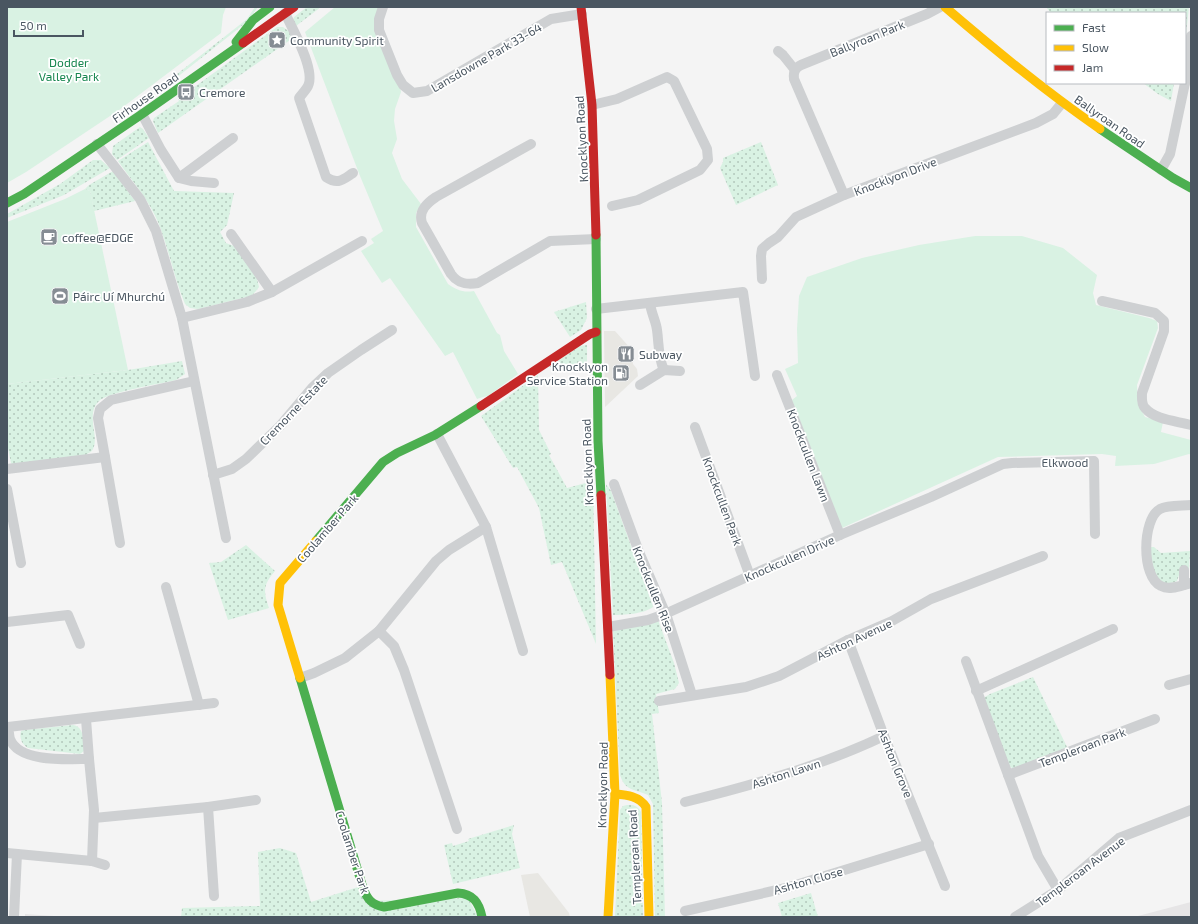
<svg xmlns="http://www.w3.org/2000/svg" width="1198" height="924" font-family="'Exo 2',sans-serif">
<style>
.commercial{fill:#e8e7e3}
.education{fill:#e6e5e6}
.grass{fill:url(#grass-dots)}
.green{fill:#d9f2e3}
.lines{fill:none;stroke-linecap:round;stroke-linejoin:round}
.street{stroke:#ced0d2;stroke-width:10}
.fast{stroke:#4caf50;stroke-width:9}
.slow{stroke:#ffc107;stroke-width:9}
.jam{stroke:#c62828;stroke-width:9}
.labels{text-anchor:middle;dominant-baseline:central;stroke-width:3.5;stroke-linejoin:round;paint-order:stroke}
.street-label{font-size:12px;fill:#4a5661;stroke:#fff}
.poi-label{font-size:12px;fill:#4a5661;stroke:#fff;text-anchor:start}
.park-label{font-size:12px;fill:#17864f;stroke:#fff}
</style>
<defs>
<pattern id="grass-dots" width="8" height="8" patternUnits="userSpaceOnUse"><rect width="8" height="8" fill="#d9f2e3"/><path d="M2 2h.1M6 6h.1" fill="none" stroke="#b2c7bb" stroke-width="1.8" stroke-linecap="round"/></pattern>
</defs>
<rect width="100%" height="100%" fill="#f4f4f4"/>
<!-- commercial -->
<g class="commercial">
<polygon points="604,331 615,331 631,349 633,364 637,369 638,376 605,407"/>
<polygon points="538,873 569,913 570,917 530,917 521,875"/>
</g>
<!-- education -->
<g class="education">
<polygon points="1191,902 1191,917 1138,917 1138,916"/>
<polygon points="25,914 68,917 25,917"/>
</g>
<!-- grass -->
<g class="grass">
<polygon points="255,7 258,7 248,21 171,82 172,78 247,19"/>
<polygon points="307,7 321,7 296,26 293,20 294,17"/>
<polygon points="1046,7 1189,7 1185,44 1185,13 1051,13"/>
<polygon points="277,27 283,27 287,30 300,33 158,133 153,121 154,118 179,101 178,99 187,92 189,95 194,91 193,88"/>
<polygon points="1143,83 1174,83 1171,101 1158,94"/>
<polygon points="140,127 143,129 149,138 117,160 112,154 113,146"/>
<path d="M148,142L174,191L234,193L227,225L220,232L226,243L234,246L256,275L259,287L256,291L251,296L198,309L190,308L185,304C174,278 169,249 158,222C149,200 132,181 118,161Z"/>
<polygon points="761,142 778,185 736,205 720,168 723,162 723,158"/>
<polygon points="93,160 101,160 110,168 64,195 7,218 7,214 60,184"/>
<polygon points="113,171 135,201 94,211 90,191 85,189 89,185"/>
<polygon points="586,302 587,318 581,330 570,337 554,312"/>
<polygon points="587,345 587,366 549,367 580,346"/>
<path d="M182,361L185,374L176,380C160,384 108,392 99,401C85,414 100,437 93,449C92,452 88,453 86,455L12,464L11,463L7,443V384L128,370Z"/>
<polygon points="538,375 539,430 551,454 549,455 567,488 593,481 596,644 562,562 551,565 539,508 517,467 513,468 481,416"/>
<path d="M606,484L611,491L653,606V607C644,614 623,615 613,615Z"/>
<path d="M246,545L275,571C263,585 263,591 269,608L228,620L209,563L221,562Z"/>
<path d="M1151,547H1154L1161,553L1190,551L1189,569H1180L1179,575L1177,581C1164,587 1154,580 1151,566C1150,560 1151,553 1151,547Z"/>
<path d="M658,620L674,663L679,683L675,689L656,694L659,713L652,714L662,803L665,917H655L653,804L648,795C634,789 625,791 620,775L613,631Z"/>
<polygon points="1033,677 1068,749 1018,769 1012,768 1007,764 984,704 985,697 990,694"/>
<path d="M73,725C85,727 83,741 84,751L80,754L28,748C22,744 19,739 21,731L24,730Z"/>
<path d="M627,805C634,805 637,805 641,812L643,917H615L620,810L623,806Z"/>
<polygon points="514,825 512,834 520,868 453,884 444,845 452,843 453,846 469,841 468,839"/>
<polygon points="280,848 296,853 311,902 358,887 364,901 468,898 478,917 181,917 182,908 260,906 258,852"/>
<polygon points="811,893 818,917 782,917 778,903"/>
</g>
<!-- green -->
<g class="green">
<polygon points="7,7 226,7 223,15 221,33 119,110 26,172 7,183"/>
<path d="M335,7H381L378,18L397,74L401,92L395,109L394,121L397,139L392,153L402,179L421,204L416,213V227L448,284C457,290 463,293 474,291L497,333L500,335L504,351L518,374L488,396L483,397L477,399L453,352L445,356L390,278L382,283L361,251L374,243L371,239L383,231L360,176L305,32Z"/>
<polygon points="85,189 90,191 128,370 7,384 7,222 65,199"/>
<polygon points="975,236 1022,236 1063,248 1097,275 1093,293 1096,305 1149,318 1157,321 1158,328 1137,385 1138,404 1145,417 1163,422 1161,432 1191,440 1191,455 1189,454 1154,464 1115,466 1116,456 1102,454 998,457 842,528 792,400 797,396 785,369 798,363 797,329 799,296 807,277 862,258 919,245"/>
</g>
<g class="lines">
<!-- street -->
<g class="street">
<polyline points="383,7 379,19 379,30 397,75 403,85 413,93 427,91 551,19 582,14"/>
<path d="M285,13C292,28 316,70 308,86C306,90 302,94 299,98L326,177C338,185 342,180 353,173"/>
<polyline points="778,51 783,55 795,70"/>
<polyline points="1185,83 1189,63 1191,36"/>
<polyline points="592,105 617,99 667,77 674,81 707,149 708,160 700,170 638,200 612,206"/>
<polyline points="142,114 161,150 179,178 191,181 214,183"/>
<polyline points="97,144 140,199 156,231 182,318 226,538"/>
<path d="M531,144L436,197C427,203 418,211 422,223L451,274C458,284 467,285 478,283L550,241L596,239"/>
<polyline points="1161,170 1170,154 1185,83"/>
<polyline points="179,178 233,138"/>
<path d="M844,195L794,79C793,72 795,68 801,65L927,14L940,7"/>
<polyline points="231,234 272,292"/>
<polyline points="762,279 761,256 762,249 769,243 778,237 796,217 844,195 1036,123 1053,114 1062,103"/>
<path d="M1102,301L1155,313L1164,321V331L1142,393C1142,398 1141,404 1145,408C1155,420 1177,421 1191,425"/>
<path d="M650,303C651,313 656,321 657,330C659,344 658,358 664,370"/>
<polyline points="596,309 743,292 755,376"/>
<polyline points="182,318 247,302 272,292 362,241"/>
<polyline points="777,375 840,535"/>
<polyline points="640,385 664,370 680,371"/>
<polyline points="695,427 750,576"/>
<polyline points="437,434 486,527 449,550 436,561 379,631 394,646 404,670 457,829"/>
<polyline points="105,457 120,543"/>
<polyline points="7,469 105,457 98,418 100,409 111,400 194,381"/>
<polyline points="213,475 232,469 246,459 280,426 312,388 328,373 361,350 392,330"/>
<polyline points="614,484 639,552 667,617 692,695"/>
<polyline points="7,489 21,563"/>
<path d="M1191,505C1182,506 1168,505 1160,509C1142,519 1141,577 1161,586C1170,591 1182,585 1191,583"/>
<polyline points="486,527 523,651"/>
<polyline points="1184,570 1184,585"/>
<polyline points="166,587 199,705"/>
<polyline points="7,622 68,615 80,644"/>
<polyline points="608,627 648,620 665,614 840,535 931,497 1003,464 1012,463 1094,461 1095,534"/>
<polyline points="848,640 884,736 945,886"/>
<polyline points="966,661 1038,856 1058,890"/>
<polyline points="300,678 314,673 345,658 379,631"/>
<polyline points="1169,685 1191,679"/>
<polyline points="976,691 1113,629"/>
<polyline points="659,701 746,687 779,676 848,640 892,621 931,599 1043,556"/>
<polyline points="86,719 89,759"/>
<polyline points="1008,775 1155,719"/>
<path d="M685,802C753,785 821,766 884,736"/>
<polyline points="208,807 256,800"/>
<polyline points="94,818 208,807 214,896"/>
<polyline points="7,853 92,861 105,865"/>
<path d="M92,861L94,810L89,759C69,759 19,763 10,739C9,736 9,731 8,727L214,703"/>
<polyline points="685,911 786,888 929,844"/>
<polyline points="14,917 17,854"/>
<polyline points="1015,917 1058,890 1119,838 1191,810"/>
</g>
<!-- fast -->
<g class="fast">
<polyline points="236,42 253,20 270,7"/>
<polyline points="1100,129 1173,178 1191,188"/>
<polyline points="7,203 24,194 142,114 243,43"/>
<polyline points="596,235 598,441 601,495"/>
<polyline points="316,541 383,462 397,453 435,435 481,406"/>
<path d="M300,678L363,888C367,899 372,905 384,907L458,893C473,894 479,902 482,917"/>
</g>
<!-- slow -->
<g class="slow">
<path d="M945,7C995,50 1046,92 1100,129"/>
<polyline points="300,678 278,605 280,583 316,541"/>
<path d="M615,794C627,795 639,796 646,807L649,917"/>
<polyline points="608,917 615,794 610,675"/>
</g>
<!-- jam -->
<g class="jam">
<polyline points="581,7 592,105 596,235"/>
<polyline points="243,43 294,7"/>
<polyline points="481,406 590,334 596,332"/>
<polyline points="601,495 610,675"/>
</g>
</g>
<!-- icons -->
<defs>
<symbol id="sight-square" viewBox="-11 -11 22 22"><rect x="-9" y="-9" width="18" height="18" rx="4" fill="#868d94" stroke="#fff"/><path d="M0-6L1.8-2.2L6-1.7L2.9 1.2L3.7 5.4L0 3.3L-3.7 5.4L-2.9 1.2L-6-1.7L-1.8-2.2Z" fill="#fff"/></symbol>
<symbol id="bus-square" viewBox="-11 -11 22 22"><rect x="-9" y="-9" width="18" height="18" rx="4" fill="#868d94" stroke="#fff"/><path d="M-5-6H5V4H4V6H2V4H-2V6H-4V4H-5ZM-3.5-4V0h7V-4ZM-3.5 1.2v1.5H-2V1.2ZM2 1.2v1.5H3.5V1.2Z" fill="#fff"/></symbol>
<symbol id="cafe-square" viewBox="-11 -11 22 22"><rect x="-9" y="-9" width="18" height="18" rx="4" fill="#868d94" stroke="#fff"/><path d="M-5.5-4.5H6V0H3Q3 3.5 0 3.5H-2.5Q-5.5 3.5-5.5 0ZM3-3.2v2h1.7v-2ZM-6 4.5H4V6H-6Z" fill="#fff"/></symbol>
<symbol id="stadium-square" viewBox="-11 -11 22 22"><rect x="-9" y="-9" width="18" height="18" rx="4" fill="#868d94" stroke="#fff"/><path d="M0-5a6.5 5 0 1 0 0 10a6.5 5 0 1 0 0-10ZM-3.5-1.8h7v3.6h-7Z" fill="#fff"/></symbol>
<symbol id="restaurant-square" viewBox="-11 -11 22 22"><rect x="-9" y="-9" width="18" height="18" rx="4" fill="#868d94" stroke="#fff"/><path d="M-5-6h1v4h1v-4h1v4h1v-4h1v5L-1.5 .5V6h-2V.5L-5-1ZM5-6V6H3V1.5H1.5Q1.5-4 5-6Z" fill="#fff"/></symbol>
<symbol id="fuel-square" viewBox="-11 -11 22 22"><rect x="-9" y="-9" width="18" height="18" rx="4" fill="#868d94" stroke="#fff"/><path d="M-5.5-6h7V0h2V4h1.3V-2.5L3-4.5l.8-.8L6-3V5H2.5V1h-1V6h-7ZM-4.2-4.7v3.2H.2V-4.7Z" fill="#fff"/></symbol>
</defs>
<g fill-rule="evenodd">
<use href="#sight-square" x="267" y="30" width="20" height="20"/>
<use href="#bus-square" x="176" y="82" width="20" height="20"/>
<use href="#cafe-square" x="39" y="227" width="20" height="20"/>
<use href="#stadium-square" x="50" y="286" width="20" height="20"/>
<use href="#restaurant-square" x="616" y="344" width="20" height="20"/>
<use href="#fuel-square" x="611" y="363" width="20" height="20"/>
</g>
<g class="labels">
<!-- street labels -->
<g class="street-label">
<text transform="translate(867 38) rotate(-22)">Ballyroan Park</text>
<text transform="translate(486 57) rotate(-30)">Lansdowne Park 33-64</text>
<text transform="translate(145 97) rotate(-35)">Firhouse Road</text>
<text transform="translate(1110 121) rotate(35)">Ballyroan Road</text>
<text transform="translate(581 139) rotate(-93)">Knocklyon Road</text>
<text transform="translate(895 176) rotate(-21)">Knocklyon Drive</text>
<text transform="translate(293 410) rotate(-46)">Cremorne Estate</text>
<text transform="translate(809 455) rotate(69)">Knockcullen Lawn</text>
<text transform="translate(587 462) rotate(-92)">Knocklyon Road</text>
<text x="1065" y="462">Elkwood</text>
<text transform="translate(723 501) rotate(70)">Knockcullen Park</text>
<text transform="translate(327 528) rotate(-49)">Coolamber Park</text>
<text transform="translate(789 558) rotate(-24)">Knockcullen Drive</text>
<text transform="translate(654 589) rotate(68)">Knockcullen Rise</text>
<text transform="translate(854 639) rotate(-25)">Ashton Avenue</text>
<text transform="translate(1082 747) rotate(-21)">Templeroan Park</text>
<text transform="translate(896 763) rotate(68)">Ashton Grove</text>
<text transform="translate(786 773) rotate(-18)">Ashton Lawn</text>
<text transform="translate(602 785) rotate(-89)">Knocklyon Road</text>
<text transform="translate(353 852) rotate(72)">Coolamber Park</text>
<text transform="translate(634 857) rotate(-93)">Templeroan Road</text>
<text transform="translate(1080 871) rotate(-37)">Templeroan Avenue</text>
<text transform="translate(808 880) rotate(-16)">Ashton Close</text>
</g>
<!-- poi labels -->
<g class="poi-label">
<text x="290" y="40">Community Spirit</text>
<text x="199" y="92">Cremore</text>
<text x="62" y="237">coffee@EDGE</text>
<text x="73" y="296">Páirc Uí Mhurchú</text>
<text x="639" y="354">Subway</text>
<text x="608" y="366" text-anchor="end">Knocklyon<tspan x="608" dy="14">Service Station</tspan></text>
</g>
<!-- park labels -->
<g class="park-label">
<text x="69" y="62">Dodder<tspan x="69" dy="14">Valley Park</tspan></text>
</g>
</g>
<!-- border -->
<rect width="1198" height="924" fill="none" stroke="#4a5661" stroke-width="16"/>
<!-- legend -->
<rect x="1046" y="12" width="140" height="72" fill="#ffffff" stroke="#b7bbc0"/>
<rect x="1054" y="25" width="20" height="6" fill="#4caf50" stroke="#b7bbc0"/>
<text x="1082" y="32" font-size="12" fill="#4a5661">Fast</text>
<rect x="1054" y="45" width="20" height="6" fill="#ffc107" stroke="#b7bbc0"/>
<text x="1082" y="52" font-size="12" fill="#4a5661">Slow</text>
<rect x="1054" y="65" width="20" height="6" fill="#c62828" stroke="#b7bbc0"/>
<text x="1082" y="72" font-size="12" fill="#4a5661">Jam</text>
<!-- scale -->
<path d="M14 30v6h69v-6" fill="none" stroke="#4a5661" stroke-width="2"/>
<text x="20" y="30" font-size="12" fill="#4a5661" stroke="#ffffff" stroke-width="3" paint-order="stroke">50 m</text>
</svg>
